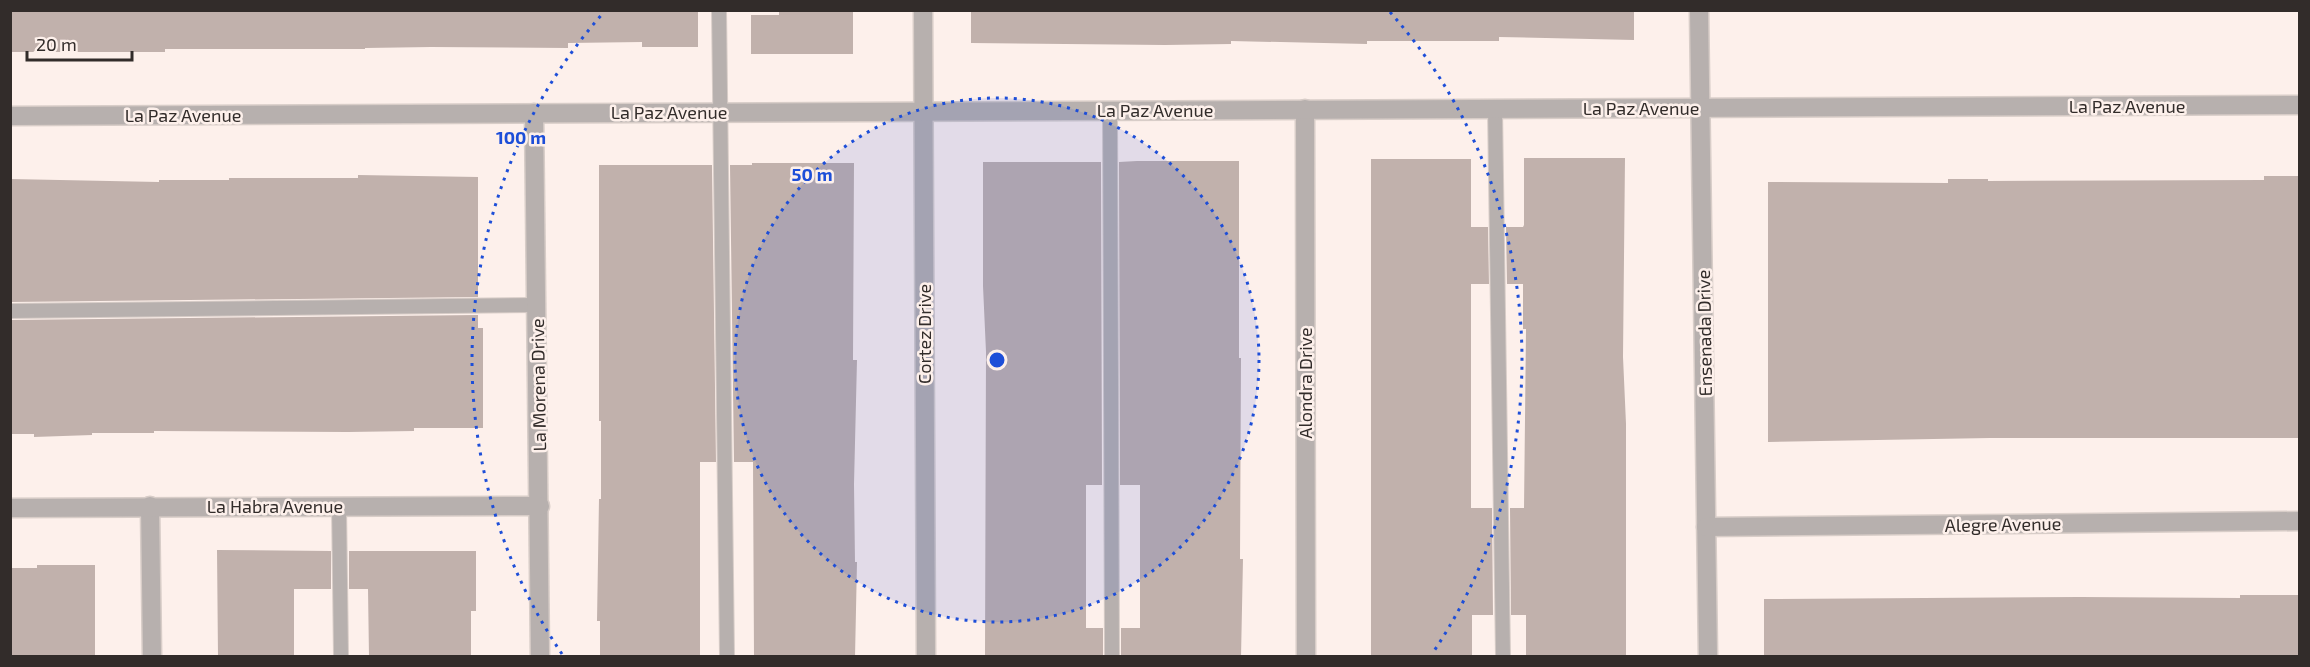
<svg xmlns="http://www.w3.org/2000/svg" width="2310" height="667" font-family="'Exo 2',sans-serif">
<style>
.building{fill:#c1b1ac}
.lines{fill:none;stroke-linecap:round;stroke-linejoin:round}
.lane-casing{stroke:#d8cdc8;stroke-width:16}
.street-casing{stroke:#d8cdc8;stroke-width:21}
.lane{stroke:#b7b0ae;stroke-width:14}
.street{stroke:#b7b0ae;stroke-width:18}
.ring{fill:none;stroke:#1d4ed8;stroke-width:3;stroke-dasharray:3 6}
.labels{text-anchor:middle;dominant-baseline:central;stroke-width:5;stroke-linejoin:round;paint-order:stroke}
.street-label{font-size:18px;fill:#322c2a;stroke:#fdf0eb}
.centre{fill:#1d4ed8;stroke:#fdf0eb;stroke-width:3}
.ring-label{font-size:18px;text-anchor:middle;font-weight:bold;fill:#1d4ed8;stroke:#fdf0eb;stroke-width:5;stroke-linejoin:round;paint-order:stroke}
</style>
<rect width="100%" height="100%" fill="#fdf0eb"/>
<!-- building -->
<g class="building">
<polygon points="10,10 698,10 698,47 642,47 642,42 568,43 568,48 431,47 365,48 365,49 165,49 165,52 10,52"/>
<polygon points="779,10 853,10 853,54 751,54 751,15 779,15"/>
<polygon points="971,10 1634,10 1634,40 1499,37 1499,41 1367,41 1367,44 1231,41 1231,44 1165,45 971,43"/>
<polygon points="1524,158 1625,158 1623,357 1626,424 1626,657 1526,657 1526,615 1511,615 1510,508 1524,508 1526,329 1523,329 1523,284 1507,284 1506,227 1523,227 1524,225"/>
<polygon points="1371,159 1471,159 1471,227 1488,227 1489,284 1471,284 1471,508 1492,508 1493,615 1472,615 1472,657 1371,657"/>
<polygon points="1137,161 1239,161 1239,358 1241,358 1240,559 1243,559 1241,657 1121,657 1121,628 1140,628 1140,485 1120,485 1119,162"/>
<polygon points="983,162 1101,162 1102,485 1086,485 1086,628 1103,628 1103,657 985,657 986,352 983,286"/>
<polygon points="752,163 854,163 853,360 857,360 854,484 855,562 857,562 855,657 754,657 753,462 734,462 730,165 752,165"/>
<polygon points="599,165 712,165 716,462 700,462 700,657 600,657 600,621 597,621 599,499 601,499 601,421 599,421"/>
<polygon points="358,175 478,177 478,297 10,302 10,179 159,182 159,180 229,180 229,178 358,178"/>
<polygon points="2264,176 2300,176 2300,438 1990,438 1768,442 1768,182 1948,183 1948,179 1988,179 1988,181 2264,180"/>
<polygon points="478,315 478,328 483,328 483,428 414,428 414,431 348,432 154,431 154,433 92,433 92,435 34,437 34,434 10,434 10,320"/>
<polygon points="217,550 331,551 331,589 294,589 294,657 218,657"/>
<polygon points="349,551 476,551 476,611 471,611 471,657 369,657 368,589 349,589"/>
<polygon points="37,565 95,565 95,657 10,657 10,568 37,568"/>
<polygon points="2240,595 2300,595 2300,657 1764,657 1764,599 2080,597 2240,598"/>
</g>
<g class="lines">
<defs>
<g id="lane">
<polyline points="719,10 727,656"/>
<polyline points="1495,108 1503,656"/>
<polyline points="1110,110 1112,656"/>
<polyline points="10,311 537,305"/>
<polyline points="339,506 341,656"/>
</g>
<g id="street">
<polyline points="923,10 926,656"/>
<polyline points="1699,10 1708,656"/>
<polyline points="1305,109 1306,656"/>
<polyline points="534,113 540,656"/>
<polyline points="10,116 2300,105"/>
<polyline points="150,506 152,656"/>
<polyline points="10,508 540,506"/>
<polyline points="1706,527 2300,521"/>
</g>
</defs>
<!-- lane casing -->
<use href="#lane" class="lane-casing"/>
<!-- street casing -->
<use href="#street" class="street-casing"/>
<!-- lane -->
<use href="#lane" class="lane"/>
<!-- street -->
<use href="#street" class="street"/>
</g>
<!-- distance rings -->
<circle cx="997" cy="360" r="262" fill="#1d4ed8" fill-opacity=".12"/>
<g class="ring">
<circle cx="997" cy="360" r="262"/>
<path d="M562 654A525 525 0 0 1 604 12M1390 12A525 525 0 0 1 1432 654"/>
</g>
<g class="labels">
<!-- street labels -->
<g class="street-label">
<text x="2127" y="106">La Paz Avenue</text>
<text x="1641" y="108">La Paz Avenue</text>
<text x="1155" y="110">La Paz Avenue</text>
<text x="669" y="112">La Paz Avenue</text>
<text x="183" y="115">La Paz Avenue</text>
<text transform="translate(1704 333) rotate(-91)">Ensenada Drive</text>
<text transform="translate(924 334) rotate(-90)">Cortez Drive</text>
<text transform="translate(1305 383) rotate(-90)">Alondra Drive</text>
<text transform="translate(538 385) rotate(-91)">La Morena Drive</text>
<text x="275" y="506">La Habra Avenue</text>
<text transform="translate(2003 524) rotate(-1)">Alegre Avenue</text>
</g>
</g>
<circle cx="997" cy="360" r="9" class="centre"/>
<g class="ring-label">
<text x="521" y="144">100 m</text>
<text x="812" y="181">50 m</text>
</g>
<!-- border -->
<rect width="2310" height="667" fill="none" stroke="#322c2a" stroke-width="24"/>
<!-- scale -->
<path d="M27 51v9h105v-9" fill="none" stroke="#322c2a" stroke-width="3"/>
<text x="36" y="51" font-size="18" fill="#322c2a" stroke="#fdf0eb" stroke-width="4.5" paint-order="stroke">20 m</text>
</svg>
